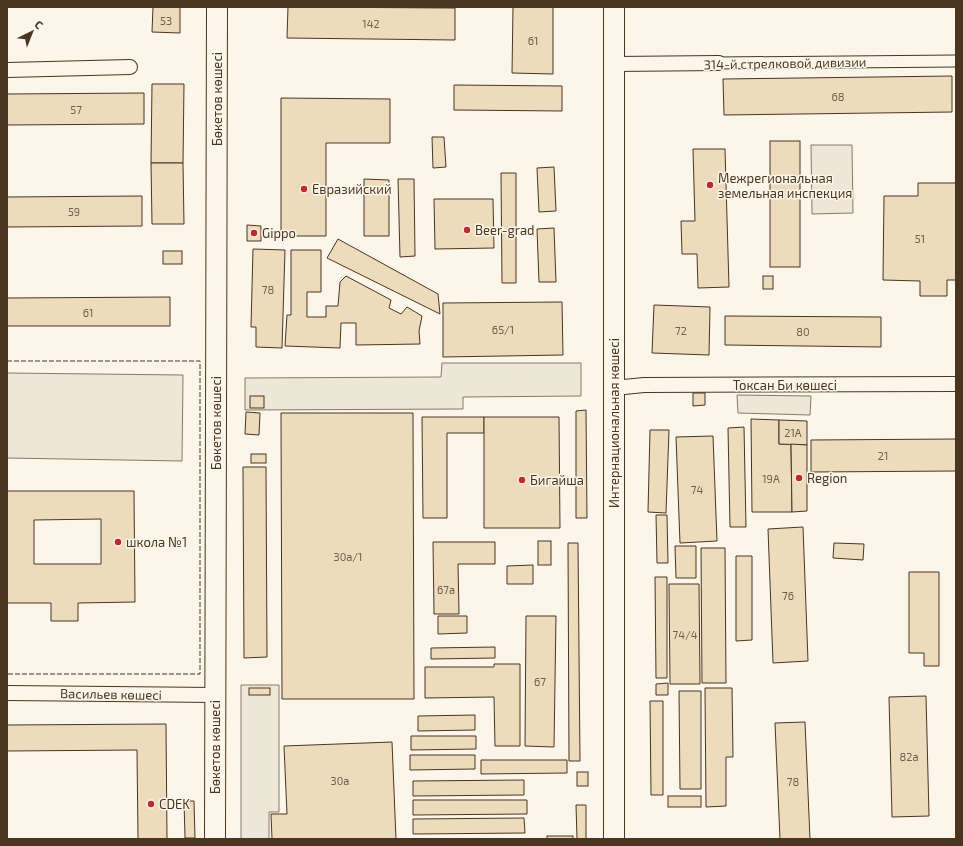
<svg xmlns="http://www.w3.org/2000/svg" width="963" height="846" font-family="'Exo 2',sans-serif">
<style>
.green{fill:#ede6d9;stroke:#887966}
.parking{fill:#ede7d9;stroke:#887966}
.building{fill:#ecdcbc;stroke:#4a3520;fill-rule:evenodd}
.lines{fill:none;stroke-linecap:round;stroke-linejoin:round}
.pedestrian-casing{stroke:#4a3520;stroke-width:13}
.minor-casing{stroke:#4a3520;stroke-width:16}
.secondary-casing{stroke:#4a3520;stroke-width:22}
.pedestrian{stroke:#fbf6e9;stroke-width:11}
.minor{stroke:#fbf6e9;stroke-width:14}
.secondary{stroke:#fbf6e9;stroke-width:20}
.fence{stroke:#4a3520;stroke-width:1;stroke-dasharray:5 2;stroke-linecap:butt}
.poi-dot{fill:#c62828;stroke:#fbf6e9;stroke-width:1.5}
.labels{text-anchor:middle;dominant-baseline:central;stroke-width:3;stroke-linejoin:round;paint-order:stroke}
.number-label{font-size:11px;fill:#725f47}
.street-label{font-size:13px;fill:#4a3520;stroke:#fbf6e9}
.poi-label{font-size:13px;fill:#4a3520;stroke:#fbf6e9;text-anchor:start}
</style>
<rect width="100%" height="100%" fill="#fbf6e9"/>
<!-- green -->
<g class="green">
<polygon points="811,145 852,145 853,213 812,214"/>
<polygon points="7,373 183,375 182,461 7,458"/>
</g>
<!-- parking -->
<g class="parking">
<polygon points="442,363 581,363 581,396 463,397 463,409 245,410 245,378 441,377"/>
<polygon points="737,395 811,396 810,415 738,413"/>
<polygon points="241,685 279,685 279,812 269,812 269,839 241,839"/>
</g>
<!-- building -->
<g class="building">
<polygon points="153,7 180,7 180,33 152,32"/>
<polygon points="288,7 455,8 455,40 287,38"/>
<polygon points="513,7 553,7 553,74 512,73"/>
<polygon points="952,76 952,112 724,115 723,79"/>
<polygon points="152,84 184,84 183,163 151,163"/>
<polygon points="454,85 562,86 562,111 454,110"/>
<polygon points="144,93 144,124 7,125 7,94"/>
<polygon points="281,98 390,99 390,143 326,143 326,236 281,236"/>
<polygon points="432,137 444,137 446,167 433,168"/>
<rect x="770" y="141" width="30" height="126"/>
<polygon points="693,149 725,149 729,287 698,288 697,254 682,254 681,221 695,221"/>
<polygon points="151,163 183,163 184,224 152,224"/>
<polygon points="554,167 556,211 539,212 537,168"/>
<polygon points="501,173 516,173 516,283 502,283"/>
<polygon points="364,179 389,180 389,236 364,236"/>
<polygon points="398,179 414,179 415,256 400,257"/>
<polygon points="918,183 956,183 956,280 947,280 947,296 920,296 920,281 883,280 884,196 918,196"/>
<polygon points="142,196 142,226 7,227 7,197"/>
<polygon points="434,199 493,199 494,248 435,249"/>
<polygon points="247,225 261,226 261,241 247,241"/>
<polygon points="554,228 556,282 539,282 537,229"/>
<polygon points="338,239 438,294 440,314 327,258"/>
<polygon points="253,249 285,250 282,348 256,347 256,327 251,327"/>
<polygon points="291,250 321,250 321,292 307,292 307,317 326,317 326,306 338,306 340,282 346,276 391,300 389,308 401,314 407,307 422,316 419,331 420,344 356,345 356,323 341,323 340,348 285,346 287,315 291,315"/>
<rect x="163" y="251" width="19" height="13"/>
<rect x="763" y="276" width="10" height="13"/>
<polygon points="170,297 170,326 7,326 7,298"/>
<polygon points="562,302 563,355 443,357 443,303"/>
<polygon points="654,305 710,307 709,355 652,353"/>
<polygon points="725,316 881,317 881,347 725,345"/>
<polygon points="693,393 705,393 705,405 693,406"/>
<rect x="250" y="396" width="14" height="12"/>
<polygon points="586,410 587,518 576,518 576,411"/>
<polygon points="246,412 260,413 259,435 245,434"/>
<polygon points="281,413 413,413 414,699 282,699"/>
<polygon points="422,417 484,417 484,433 447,433 447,518 423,518"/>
<polygon points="484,417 559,417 560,528 484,528"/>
<polygon points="751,419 779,420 779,444 791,444 792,512 752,512"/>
<polygon points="779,420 807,421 807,445 779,444"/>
<polygon points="744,427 746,527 730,527 728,428"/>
<polygon points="650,430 669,430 666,513 648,512"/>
<polygon points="713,436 717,541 680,543 676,437"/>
<polygon points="956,439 956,471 811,472 811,440"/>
<polygon points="791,444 807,445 807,511 792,512"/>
<rect x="251" y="454" width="15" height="9"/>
<polygon points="243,467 266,467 267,657 244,658"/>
<path d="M7,491H134L135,602L78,603V621H51V603H7ZM101,519V564H34V520Z"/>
<polygon points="656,515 667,515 668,563 657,563"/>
<polygon points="803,527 808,661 773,663 768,529"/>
<rect x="538" y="541" width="13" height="24"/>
<polygon points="433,542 495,542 495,564 458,564 459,614 434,614"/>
<polygon points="568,543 578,543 580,761 569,761"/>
<polygon points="834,543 864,544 863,560 833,558"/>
<polygon points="675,546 696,546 696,578 676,578"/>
<polygon points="701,548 725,548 726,683 702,683"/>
<polygon points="736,556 752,556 752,640 736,641"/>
<polygon points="533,565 533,584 507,584 507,566"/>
<polygon points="909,572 939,572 939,666 924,666 924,653 909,653"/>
<polygon points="655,577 667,577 667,678 656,678"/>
<polygon points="669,584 699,584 700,684 670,684"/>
<polygon points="438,616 467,616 467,633 438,634"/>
<polygon points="526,616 556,616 554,747 525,746"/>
<polygon points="495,647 495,658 431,659 431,648"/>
<polygon points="494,664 520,664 520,746 495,746 494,697 425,698 425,667 494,667"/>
<polygon points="668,683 668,695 656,695 656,684"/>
<rect x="249" y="688" width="21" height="7"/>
<polygon points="705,688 732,688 733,757 726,757 726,806 706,807"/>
<polygon points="679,691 701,691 701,789 680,789"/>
<polygon points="926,696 929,816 892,817 889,697"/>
<polygon points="650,701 663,701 663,795 651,795"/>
<polygon points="475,715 475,730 418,731 418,716"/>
<polygon points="805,722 810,839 780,839 775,723"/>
<polygon points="166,724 167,839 138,839 137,750 7,751 7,725"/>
<polygon points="411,736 476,736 476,749 411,750"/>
<polygon points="392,742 396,839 272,839 271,814 287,814 284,746"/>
<polygon points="410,755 475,755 475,769 410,770"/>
<polygon points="481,760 567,760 567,773 481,774"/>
<rect x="577" y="772" width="11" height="14"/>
<polygon points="524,780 524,795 413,796 413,781"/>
<rect x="668" y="796" width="33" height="11"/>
<polygon points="413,800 527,800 527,814 413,815"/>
<polygon points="184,801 194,801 195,838 185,838"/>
<polygon points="576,805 586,805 586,839 577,839"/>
<polygon points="524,818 525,833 413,834 413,819"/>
<rect x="547" y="836" width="26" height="3"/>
</g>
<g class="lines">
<defs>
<polyline id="pedestrian" points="719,63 956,61"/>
<g id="minor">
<polyline points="615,64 719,63"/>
<polyline points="7,70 130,67"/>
<polyline points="614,388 644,385 956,384"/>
<polyline points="7,693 215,695"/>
</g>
<g id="secondary">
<polyline points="215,839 217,7"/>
<polyline points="614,839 614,7"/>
</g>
</defs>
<!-- pedestrian casing -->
<use href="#pedestrian" class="pedestrian-casing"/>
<!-- minor casing -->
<use href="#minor" class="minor-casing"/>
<!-- secondary casing -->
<use href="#secondary" class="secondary-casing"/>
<!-- pedestrian -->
<use href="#pedestrian" class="pedestrian"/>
<!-- minor -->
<use href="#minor" class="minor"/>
<!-- secondary -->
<use href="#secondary" class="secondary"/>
<!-- fence -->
<polyline class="fence" points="7,361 200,361 200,674 7,674"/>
</g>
<!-- markers -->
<g class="poi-dot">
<circle cx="710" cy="185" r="4"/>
<circle cx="304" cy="189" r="4"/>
<circle cx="467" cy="230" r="4"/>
<circle cx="254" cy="233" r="4"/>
<circle cx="799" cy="478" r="4"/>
<circle cx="522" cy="480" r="4"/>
<circle cx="118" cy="542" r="4"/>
<circle cx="151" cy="804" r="4"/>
</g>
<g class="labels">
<!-- number labels -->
<g class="number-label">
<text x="166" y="20">53</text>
<text x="371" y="23">142</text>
<text x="533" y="40">61</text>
<text x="838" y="96">68</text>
<text x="76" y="109">57</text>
<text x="74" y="211">59</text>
<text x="920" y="238">51</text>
<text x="268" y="289">78</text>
<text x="88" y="312">61</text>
<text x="503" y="329">65/1</text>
<text x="681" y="330">72</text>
<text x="803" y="331">80</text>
<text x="793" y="432">21А</text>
<text x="883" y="455">21</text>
<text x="771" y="478">19А</text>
<text x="697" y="489">74</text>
<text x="348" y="556">30а/1</text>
<text x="446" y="589">67а</text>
<text x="788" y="595">76</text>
<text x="685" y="634">74/4</text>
<text x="540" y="681">67</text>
<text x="909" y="756">82а</text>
<text x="340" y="780">30а</text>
<text x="793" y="781">78</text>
</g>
<!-- street labels -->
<g class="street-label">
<text transform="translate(785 63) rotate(-1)">314-й стрелковой дивизии</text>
<text transform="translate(217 99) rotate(-90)">Бөкетов көшесі</text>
<text x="785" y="385">Токсан Би көшесі</text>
<text transform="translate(216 423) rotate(-90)">Бөкетов көшесі</text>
<text transform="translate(614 423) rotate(-90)">Интернациональная көшесі</text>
<text transform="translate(111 694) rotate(1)">Васильев көшесі</text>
<text transform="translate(215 747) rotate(-90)">Бөкетов көшесі</text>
</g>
<!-- poi labels -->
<g class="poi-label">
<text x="718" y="178">Межрегиональная<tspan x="718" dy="15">земельная инспекция</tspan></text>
<text x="312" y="189">Евразийский</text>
<text x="475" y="230">Beer-grad</text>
<text x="262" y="233">Gippo</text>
<text x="807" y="478">Region</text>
<text x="530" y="480">Бигайша</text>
<text x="126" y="542">школа №1</text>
<text x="159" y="804">CDEK</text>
</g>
</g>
<!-- border -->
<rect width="963" height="846" fill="none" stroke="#4a3520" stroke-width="16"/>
<!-- north arrow -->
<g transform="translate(32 32) rotate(43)" stroke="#fbf6e9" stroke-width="3" paint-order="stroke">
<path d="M0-3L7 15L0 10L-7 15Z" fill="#4a3520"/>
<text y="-6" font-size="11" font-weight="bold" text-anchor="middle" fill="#4a3520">С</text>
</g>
</svg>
